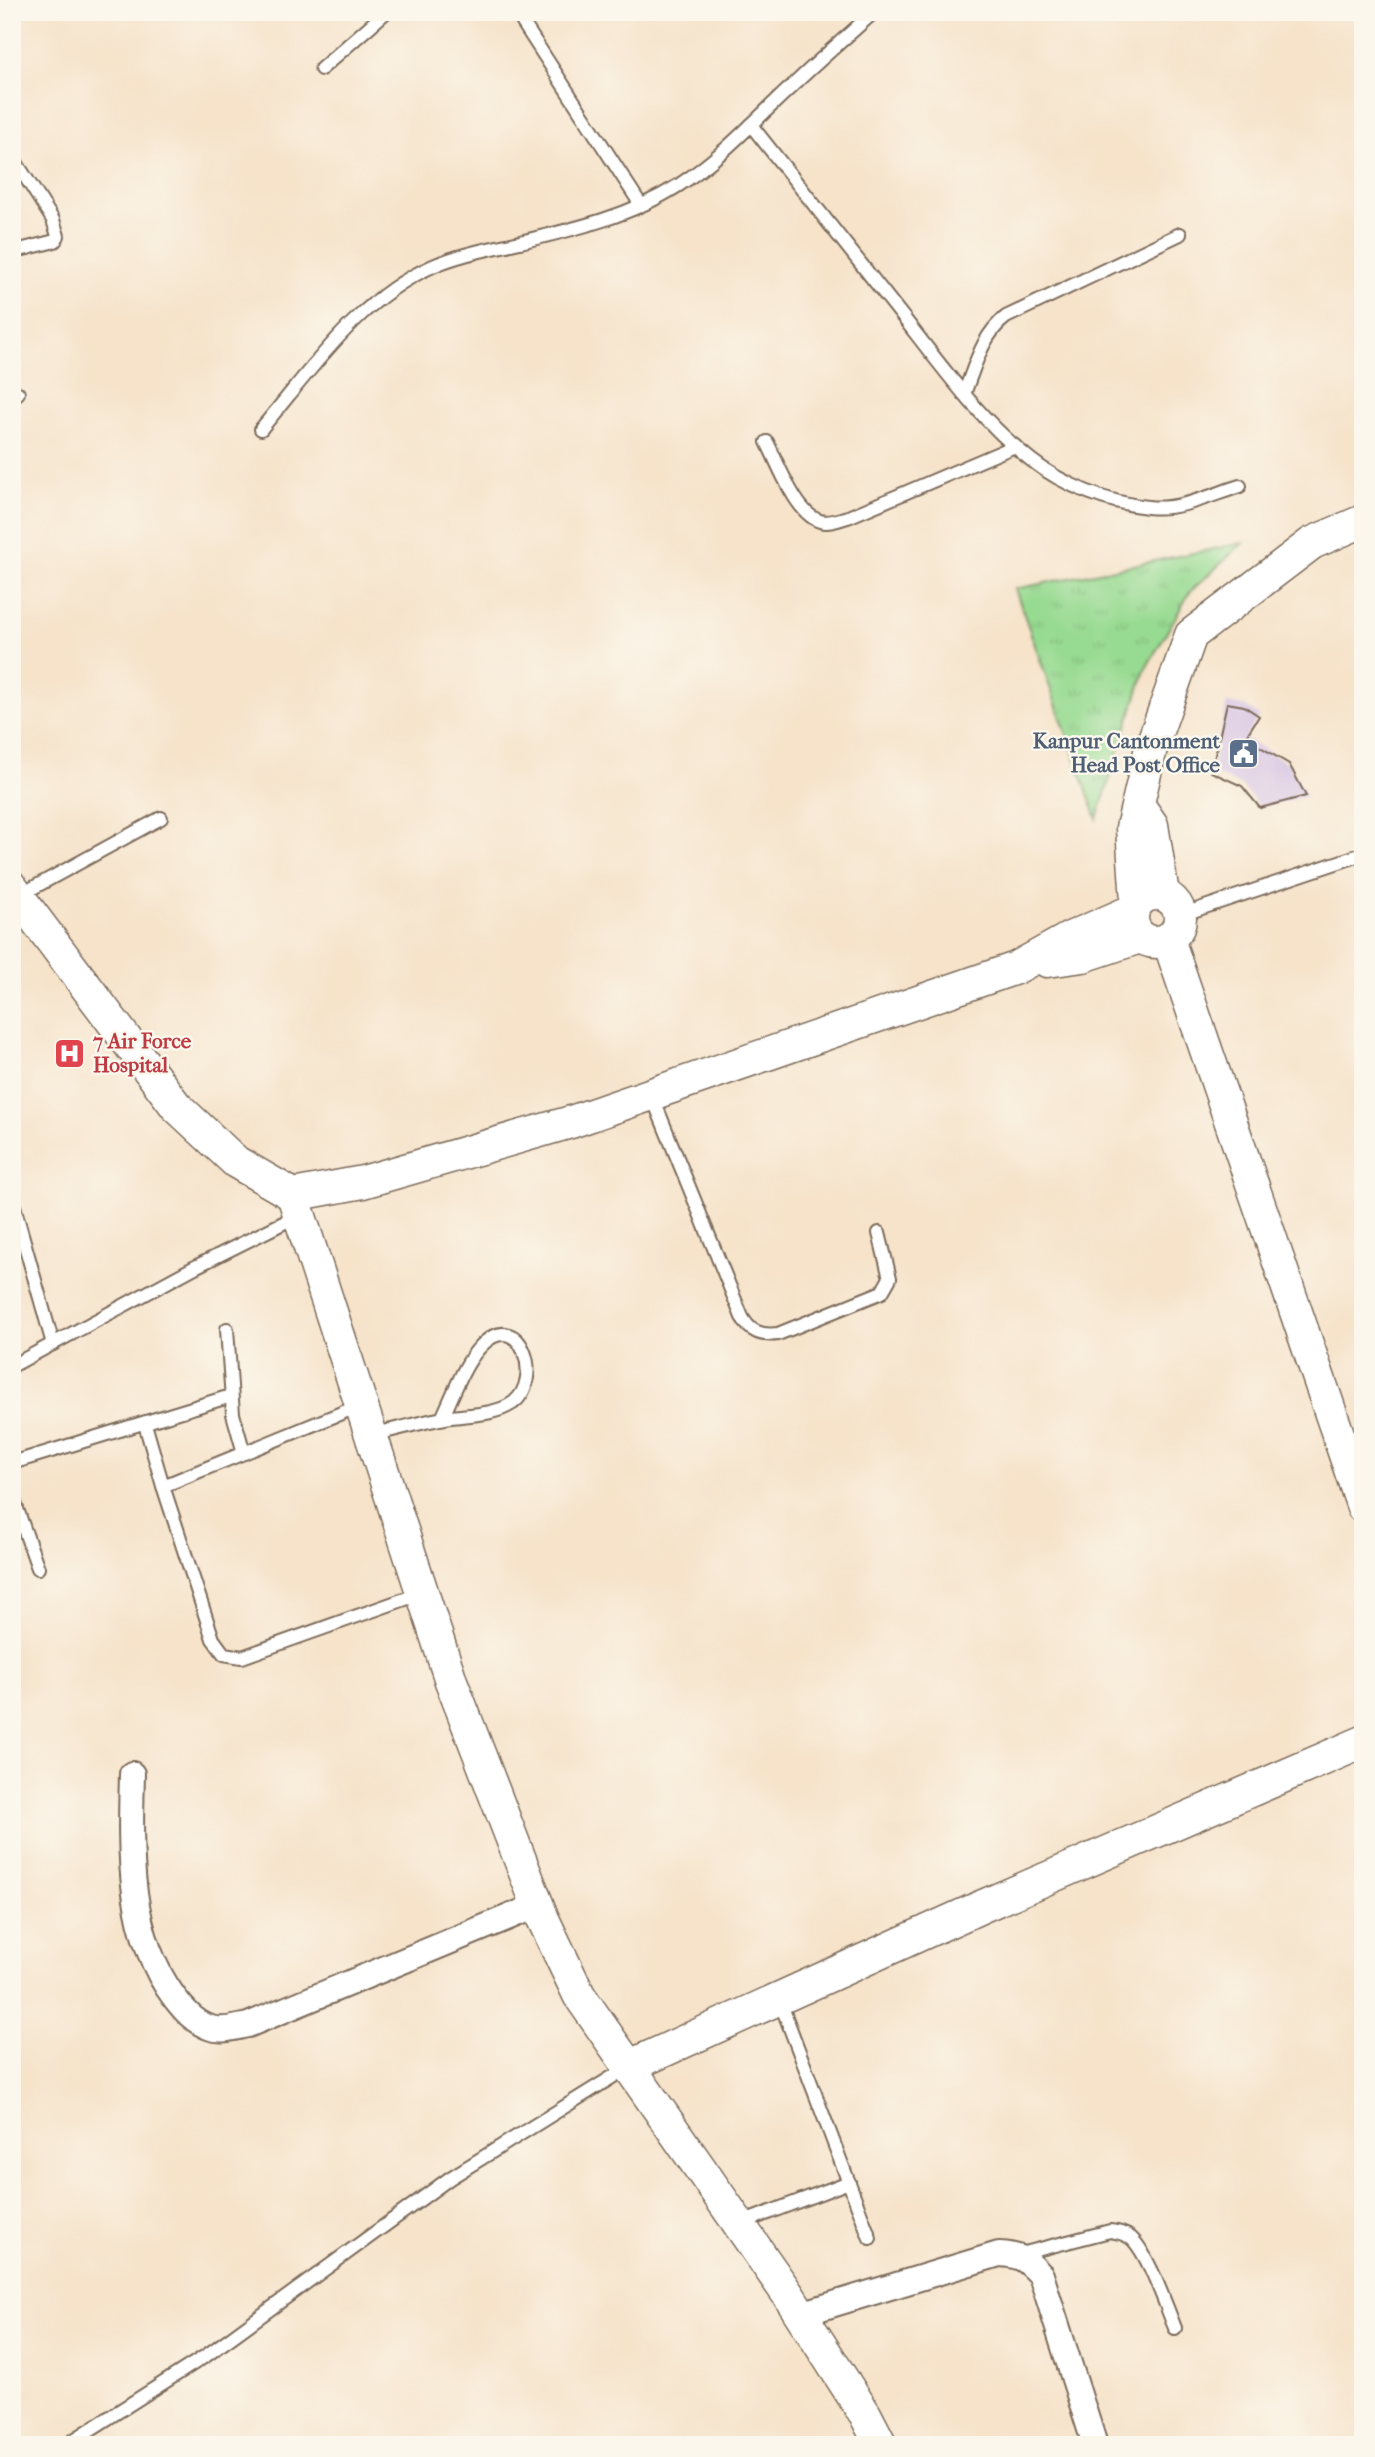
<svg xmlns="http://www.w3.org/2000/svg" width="1375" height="2457" font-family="'IM FELL French Canon',serif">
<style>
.park{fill:url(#park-tufts);stroke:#698258;stroke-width:2}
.building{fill:#d0bae2}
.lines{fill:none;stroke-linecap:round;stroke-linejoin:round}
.service-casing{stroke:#7c6b5a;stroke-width:16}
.minor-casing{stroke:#7c6b5a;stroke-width:28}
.tertiary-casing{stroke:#7c6b5a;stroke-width:35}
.service{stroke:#fff;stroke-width:12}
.minor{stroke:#fff;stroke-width:24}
.tertiary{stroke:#fff;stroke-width:32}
.labels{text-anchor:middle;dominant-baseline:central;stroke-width:5;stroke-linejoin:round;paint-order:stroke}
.service-label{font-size:21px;font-weight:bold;fill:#4e5e75;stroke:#fbf7ec;text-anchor:end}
.health-label{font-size:21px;font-weight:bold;fill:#be3a42;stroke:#fbf7ec;text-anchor:start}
</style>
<defs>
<pattern id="park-tufts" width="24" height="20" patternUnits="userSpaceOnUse" patternTransform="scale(1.75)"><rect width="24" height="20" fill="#97da91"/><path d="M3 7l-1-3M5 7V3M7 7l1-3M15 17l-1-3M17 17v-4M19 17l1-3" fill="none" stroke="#83bb7d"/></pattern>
</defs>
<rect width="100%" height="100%" fill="#fbf7ec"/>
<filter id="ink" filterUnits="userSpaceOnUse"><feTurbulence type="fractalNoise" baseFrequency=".0143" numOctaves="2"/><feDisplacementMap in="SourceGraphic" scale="14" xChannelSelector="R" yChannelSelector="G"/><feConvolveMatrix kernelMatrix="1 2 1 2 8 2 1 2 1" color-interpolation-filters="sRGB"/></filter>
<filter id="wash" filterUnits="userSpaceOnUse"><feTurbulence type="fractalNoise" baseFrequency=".00686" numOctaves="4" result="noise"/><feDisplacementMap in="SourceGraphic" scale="28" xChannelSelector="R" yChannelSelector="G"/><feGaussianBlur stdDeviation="1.57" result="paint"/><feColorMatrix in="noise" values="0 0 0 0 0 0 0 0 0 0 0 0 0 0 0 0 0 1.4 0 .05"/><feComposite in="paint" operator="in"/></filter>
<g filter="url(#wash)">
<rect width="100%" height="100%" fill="#f6e3ca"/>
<!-- park -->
<polygon class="park" points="1243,543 1190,592 1145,670 1097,819 1015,589"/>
<g id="blocks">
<!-- building -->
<polygon class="building" points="1227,703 1244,706 1259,716 1245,738 1289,764 1306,796 1260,808 1242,786 1211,772"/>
</g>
</g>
<g filter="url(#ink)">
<use href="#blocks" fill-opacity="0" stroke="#7c6b5a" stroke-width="2"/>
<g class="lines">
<defs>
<g id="service">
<polyline points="516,12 641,205"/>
<polyline points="321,69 386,12"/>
<path d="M751,125C801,189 852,253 903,317C942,367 980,420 1031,460C1063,485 1107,503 1148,507C1179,511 1211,495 1240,486"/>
<polyline points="12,156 53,220 58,236 55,241 12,252"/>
<path d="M964,394C975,366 982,335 1006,317L1180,234"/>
<polyline points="12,397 18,393"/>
<path d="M261,429C312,369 358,299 433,266C460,254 490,249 520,242C575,229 631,216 679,185C721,158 755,120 791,87C818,61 846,37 874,12"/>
<path d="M767,442C778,463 796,514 820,521C830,524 839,519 848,517L1015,446"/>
<polyline points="20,895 161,818"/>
<polyline points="1181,915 1363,854"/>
<path d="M652,1096L742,1317C750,1332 761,1336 778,1334L882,1292L890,1278L879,1233"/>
<polyline points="12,1199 53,1344"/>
<polyline points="227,1329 233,1414 244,1453"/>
<polyline points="12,1366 195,1267 299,1215"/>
<polyline points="145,1424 163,1486 213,1639 224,1654 242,1657 422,1593"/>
<path d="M371,1435C395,1430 420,1422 445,1418C466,1414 494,1416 513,1403C544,1380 521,1309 484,1343C464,1361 454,1394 442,1418"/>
<polyline points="12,1463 231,1396"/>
<polyline points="163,1486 361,1405"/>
<polyline points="12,1495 38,1568"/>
<polyline points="779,1999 870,2238"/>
<polyline points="739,2224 849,2182"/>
<path d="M1017,2255L1110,2231C1118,2232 1124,2233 1131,2238C1148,2253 1166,2306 1175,2328"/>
<polyline points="66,2445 207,2355 450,2178 630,2066"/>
</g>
<g id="minor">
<path d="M132,1774C130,1850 127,1933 174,1997C184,2010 195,2023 211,2028C223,2032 236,2027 248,2025L538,1905"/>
<path d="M801,2314L999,2254C1021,2255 1026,2259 1041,2275L1095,2445"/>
</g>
<g id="tertiary">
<polyline points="1139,806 1152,825 1163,894"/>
<polyline points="12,888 176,1106 236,1162 293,1195 363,1182 571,1122 1016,968 1070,938 1132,911"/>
<circle cx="1156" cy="918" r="24"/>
<polyline points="1137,902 1132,828 1151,748 1191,635 1312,543 1363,521"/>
<polyline points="1168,939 1363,1507"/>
<polyline points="1047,961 1083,956 1140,937"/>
<polyline points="293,1195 451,1681 543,1919 579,1995 787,2293 866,2416 881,2445"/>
<polyline points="630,2066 983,1906 1363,1742"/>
</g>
</defs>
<!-- service casing -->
<use href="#service" class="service-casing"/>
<!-- minor casing -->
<use href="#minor" class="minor-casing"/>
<!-- tertiary casing -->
<use href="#tertiary" class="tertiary-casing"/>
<!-- service -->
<use href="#service" class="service"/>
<!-- minor -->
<use href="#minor" class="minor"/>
<!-- tertiary -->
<use href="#tertiary" class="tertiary"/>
</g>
</g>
<!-- icons -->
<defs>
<symbol id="civic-square" viewBox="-11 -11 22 22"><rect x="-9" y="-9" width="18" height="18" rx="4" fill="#5c6f8a" stroke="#fbf7ec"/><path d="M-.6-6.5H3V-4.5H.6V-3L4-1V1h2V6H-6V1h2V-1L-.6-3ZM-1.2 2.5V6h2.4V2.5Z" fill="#fff"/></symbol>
<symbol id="hospital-square" viewBox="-11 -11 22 22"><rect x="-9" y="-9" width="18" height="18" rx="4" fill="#e0444e" stroke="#fbf7ec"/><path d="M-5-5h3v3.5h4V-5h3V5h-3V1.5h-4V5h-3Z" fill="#fff"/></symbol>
</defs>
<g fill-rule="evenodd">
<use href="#civic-square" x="1226" y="736" width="35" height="35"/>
<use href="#hospital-square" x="52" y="1036" width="35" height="35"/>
</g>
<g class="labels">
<!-- service labels -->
<g class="service-label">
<text x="1220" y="741">Kanpur Cantonment<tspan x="1220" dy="24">Head Post Office</tspan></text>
</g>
<!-- health labels -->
<g class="health-label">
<text x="93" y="1041">7 Air Force<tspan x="93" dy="24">Hospital</tspan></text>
</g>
</g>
<!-- margin -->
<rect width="1375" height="2457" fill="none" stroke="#fbf7ec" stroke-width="42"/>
</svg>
